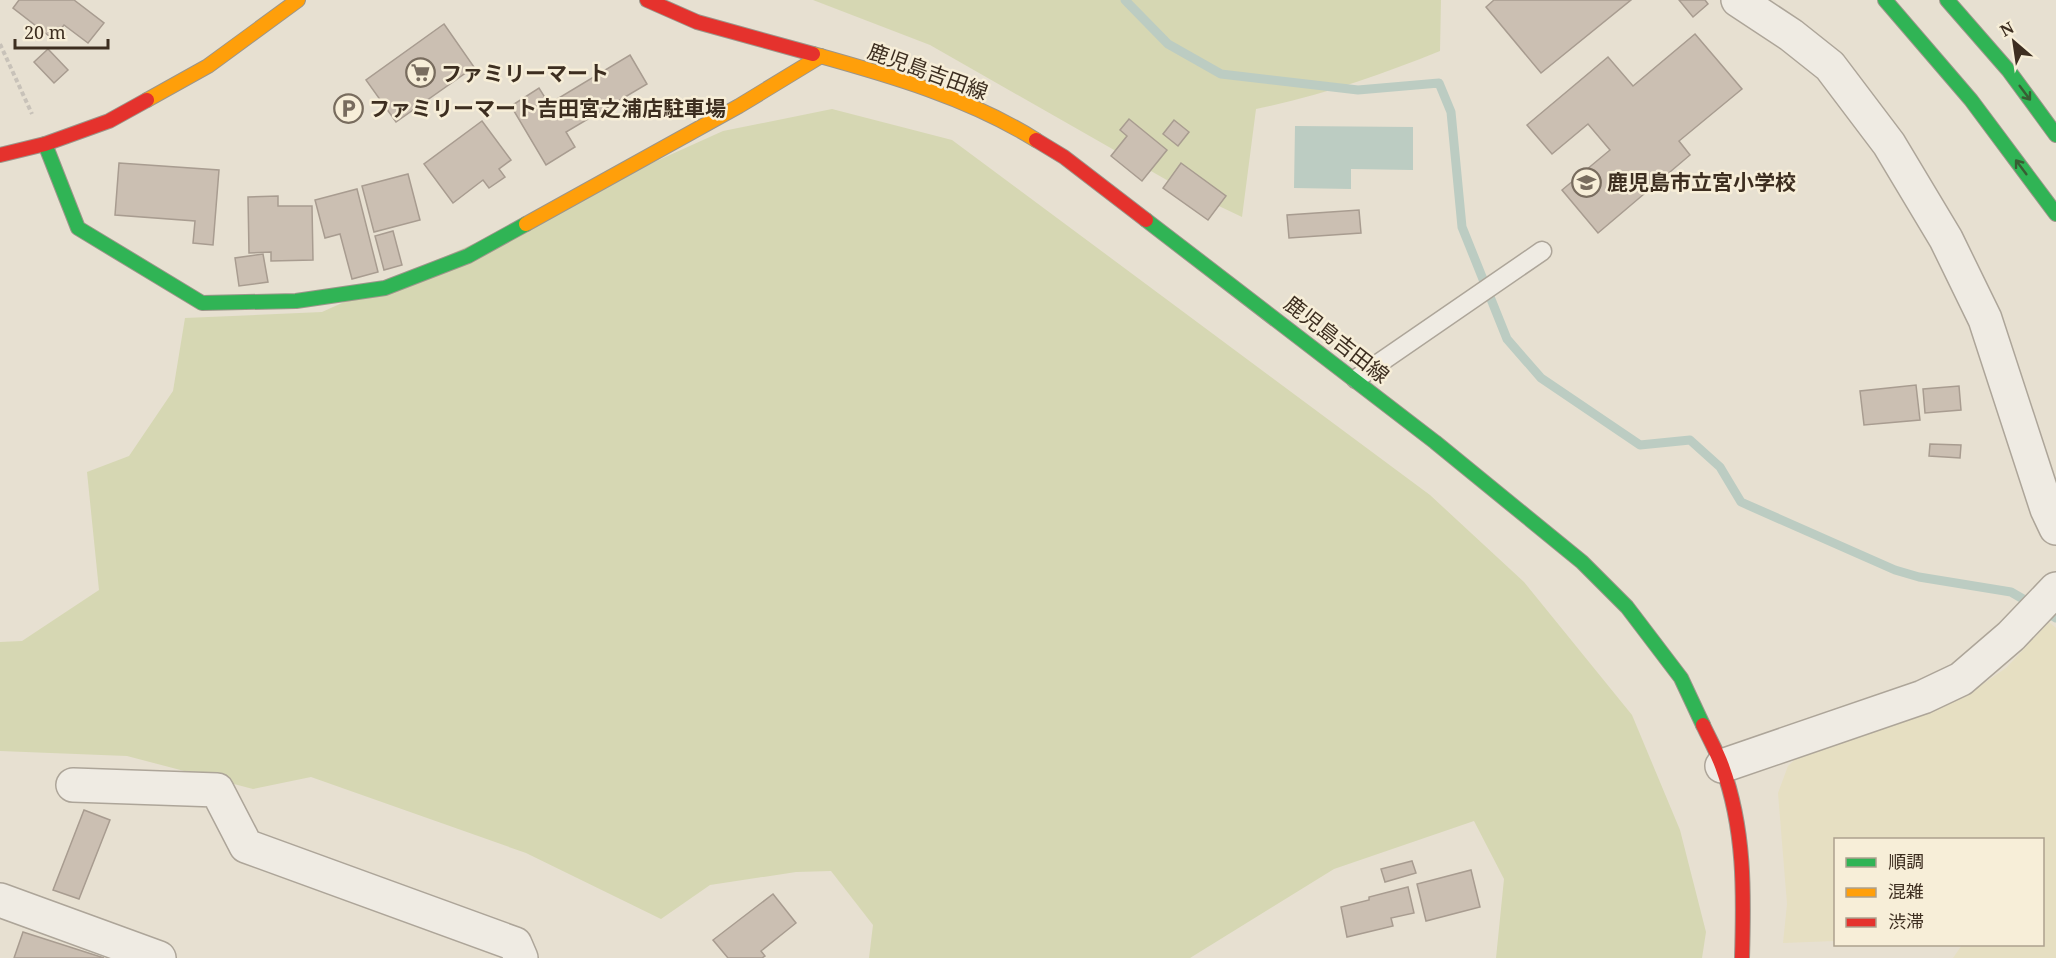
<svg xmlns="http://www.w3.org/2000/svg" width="2056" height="958" font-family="'Noto Serif','Noto Sans JP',serif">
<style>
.farmland{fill:#e6dfc2}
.green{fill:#d6d7b3}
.water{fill:#bcccc2}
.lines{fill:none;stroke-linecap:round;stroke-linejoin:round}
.stream{stroke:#bcccc2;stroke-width:9}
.building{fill:#cbbfb2;stroke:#a89c90;stroke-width:1.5}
.lane-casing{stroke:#ada599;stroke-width:21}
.street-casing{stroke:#ada599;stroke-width:36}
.fast-casing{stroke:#9c958a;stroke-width:16}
.slow-casing{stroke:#9c958a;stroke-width:16}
.jam-casing{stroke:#9c958a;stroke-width:16}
.path{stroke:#c8c2b9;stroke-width:4;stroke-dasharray:4.5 3;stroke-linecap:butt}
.lane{stroke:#efebe3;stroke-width:18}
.street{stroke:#efebe3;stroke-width:33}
.fast{stroke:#30b455;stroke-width:14}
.slow{stroke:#ff9f0a;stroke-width:14}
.jam{stroke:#e5322d;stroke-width:14}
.oneway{stroke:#385d33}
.labels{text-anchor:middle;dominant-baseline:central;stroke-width:5;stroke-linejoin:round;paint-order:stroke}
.street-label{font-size:21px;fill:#3d2e20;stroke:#f7eed8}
.poi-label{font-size:21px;font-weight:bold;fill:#3d2e20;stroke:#f7eed8;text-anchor:start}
</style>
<rect width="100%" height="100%" fill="#e7e0d1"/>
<!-- farmland -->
<polygon class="farmland" points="2049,622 2056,628 2056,958 1953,958 1962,945 2042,944 2042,840 1836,840 1835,941 1783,943 1787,904 1778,793 1788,766 1804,751 1932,711 1974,690 2006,668"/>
<!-- green -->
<g class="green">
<path d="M813,0H1441L1440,51C1381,75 1319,96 1256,109L1242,217L1179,187L930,45Z"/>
<polygon points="832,109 952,140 1430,495 1524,582 1632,715 1680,830 1706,932 1702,958 1496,958 1504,879 1474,821 1334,869 1190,958 869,958 873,925 831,871 796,872 710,885 661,919 526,853 311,777 253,789 127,756 0,751 0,642 22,641 99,590 87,472 129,456 173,391 185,318 322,312 723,131"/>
</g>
<!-- water -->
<polygon class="water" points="1295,126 1413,127 1413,170 1351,169 1351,189 1294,188"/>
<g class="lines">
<!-- stream -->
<polyline class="stream" points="1125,0 1168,44 1221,74 1358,90 1439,83 1451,112 1462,227 1507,339 1541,378 1640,445 1690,440 1720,467 1741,502 1895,570 1919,577 2011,592 2056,618"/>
</g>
<!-- building -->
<g class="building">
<polygon points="19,0 74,0 104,23 88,43 64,25 53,39 13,8"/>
<polygon points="1494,0 1631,0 1541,73 1486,7"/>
<polygon points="1679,0 1705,0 1708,4 1693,17"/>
<polygon points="444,24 474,67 396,122 366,80"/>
<polygon points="1695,34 1742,89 1679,141 1690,155 1598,233 1562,190 1610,150 1588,124 1552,154 1527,125 1608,57 1633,86"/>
<polygon points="48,49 68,70 54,83 34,62"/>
<polygon points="630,55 647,84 566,132 575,147 546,165 511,106 539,88 549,104"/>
<polygon points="1129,119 1167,150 1142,181 1111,156 1127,136 1120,130"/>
<polygon points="1174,120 1189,132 1178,146 1163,134"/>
<polygon points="482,121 511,160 499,169 505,177 489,188 483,180 453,203 424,164"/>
<polygon points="119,163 219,170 213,245 193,243 195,221 115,215"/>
<polygon points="1181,163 1226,196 1208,220 1163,188"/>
<polygon points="408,174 420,220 374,232 362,186"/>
<polygon points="357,189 378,272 352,279 340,234 325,238 315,200"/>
<polygon points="278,196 278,206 312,206 313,260 271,261 271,252 249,253 248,197"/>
<polygon points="1359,210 1361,233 1289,238 1287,215"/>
<polygon points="393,231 402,265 384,270 375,236"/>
<polygon points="263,254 268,282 239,286 235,258"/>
<polygon points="1916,385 1920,420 1864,425 1860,391"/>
<polygon points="1959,386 1961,410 1925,413 1923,389"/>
<polygon points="1930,444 1961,445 1960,458 1929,456"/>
<polygon points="84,810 110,820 79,899 53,890"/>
<polygon points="1412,861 1416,873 1385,882 1381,869"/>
<polygon points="1471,870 1480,907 1426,921 1417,884"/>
<polygon points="1408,887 1414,913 1391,918 1393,926 1347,937 1341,907 1369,900 1369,897"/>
<polygon points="773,894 796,923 761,951 765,956 762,958 728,958 713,940"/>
<polygon points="23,932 104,958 14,958"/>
</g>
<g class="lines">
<defs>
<polyline id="lane" points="1356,379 1542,251"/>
<g id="street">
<polyline points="1738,0 1791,35 1830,66 1889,144 1946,239 1985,319 2047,509 2056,528"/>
<polyline points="1722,766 1923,697 1961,679 2011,636 2056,589"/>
<polyline points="73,785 217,790 246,846 515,944 521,958"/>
<polyline points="0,900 159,958"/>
</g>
<g id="fast">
<polyline points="1885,0 1971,100 2056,214"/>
<polyline points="1947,0 2009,71 2056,135"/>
<polyline points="45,144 78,228 202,303 296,301 385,288 468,256 526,224"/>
<polyline points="1146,220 1435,442 1582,562 1627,607 1681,678 1703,725"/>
</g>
<g id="slow">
<path d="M813,54C889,75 969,98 1036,140"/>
<polyline points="147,100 208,66 298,0"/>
<polyline points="526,224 739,106 821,56"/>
</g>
<g id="jam">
<polyline points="647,0 697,22 813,54"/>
<polyline points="1036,140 1064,157 1146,220"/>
<polyline points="0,155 45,144 109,121 147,100"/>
<path d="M1703,725C1709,738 1717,752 1722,766C1745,829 1744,893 1742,958"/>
</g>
</defs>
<!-- lane casing -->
<use href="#lane" class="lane-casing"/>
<!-- street casing -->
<use href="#street" class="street-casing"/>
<!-- fast casing -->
<use href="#fast" class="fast-casing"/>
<!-- slow casing -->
<use href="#slow" class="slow-casing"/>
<!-- jam casing -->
<use href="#jam" class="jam-casing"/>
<!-- path -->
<polyline class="path" points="0,44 32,114"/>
<!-- lane -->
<use href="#lane" class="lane"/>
<!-- street -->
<use href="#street" class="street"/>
<!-- fast -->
<use href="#fast" class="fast"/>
<!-- slow -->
<use href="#slow" class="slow"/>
<!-- jam -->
<use href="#jam" class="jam"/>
</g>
<!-- one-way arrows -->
<defs><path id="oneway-shaft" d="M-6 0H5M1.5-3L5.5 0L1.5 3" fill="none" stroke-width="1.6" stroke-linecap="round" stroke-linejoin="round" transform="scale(1.5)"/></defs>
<g class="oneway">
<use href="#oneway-shaft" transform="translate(2025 93) rotate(53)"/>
<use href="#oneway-shaft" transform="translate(2021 167) rotate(-127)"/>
</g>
<!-- icons -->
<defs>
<symbol id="supermarket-ring" viewBox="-11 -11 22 22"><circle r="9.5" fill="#f7eed8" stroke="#786c5e" stroke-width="1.5"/><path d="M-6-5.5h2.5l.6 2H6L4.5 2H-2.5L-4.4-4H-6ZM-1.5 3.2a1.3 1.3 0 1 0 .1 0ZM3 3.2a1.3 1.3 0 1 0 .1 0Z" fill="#786c5e"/></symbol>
<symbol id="parking-ring" viewBox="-11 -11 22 22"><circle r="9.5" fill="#f7eed8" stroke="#786c5e" stroke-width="1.5"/><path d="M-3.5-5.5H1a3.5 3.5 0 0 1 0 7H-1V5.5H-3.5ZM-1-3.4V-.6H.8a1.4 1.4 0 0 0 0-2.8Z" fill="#786c5e"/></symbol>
<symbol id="school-ring" viewBox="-11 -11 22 22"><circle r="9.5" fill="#f7eed8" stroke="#786c5e" stroke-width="1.5"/><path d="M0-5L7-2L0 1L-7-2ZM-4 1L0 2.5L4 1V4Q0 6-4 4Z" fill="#786c5e"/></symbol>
</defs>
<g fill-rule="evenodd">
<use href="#supermarket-ring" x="404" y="56" width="33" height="33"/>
<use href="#parking-ring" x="332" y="92" width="33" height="33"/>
<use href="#school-ring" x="1570" y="166" width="33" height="33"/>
</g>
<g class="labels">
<!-- street labels -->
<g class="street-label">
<text transform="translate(928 71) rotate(20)">鹿児島吉田線</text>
<text transform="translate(1337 339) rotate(38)">鹿児島吉田線</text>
</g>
<!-- poi labels -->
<g class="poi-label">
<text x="441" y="73">ファミリーマート</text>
<text x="369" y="108">ファミリーマート吉田宮之浦店駐車場</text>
<text x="1607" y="182">鹿児島市立宮小学校</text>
</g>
</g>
<!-- legend -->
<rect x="1834" y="838" width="210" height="108" fill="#f7eed8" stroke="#ada18e" stroke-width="1.5"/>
<rect x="1846" y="858" width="30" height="9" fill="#30b455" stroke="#ada18e" stroke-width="1.5"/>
<text x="1888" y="868" font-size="18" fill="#3d2e20">順調</text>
<rect x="1846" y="888" width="30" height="9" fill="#ff9f0a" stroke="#ada18e" stroke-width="1.5"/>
<text x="1888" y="898" font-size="18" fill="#3d2e20">混雑</text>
<rect x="1846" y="918" width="30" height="9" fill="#e5322d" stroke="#ada18e" stroke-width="1.5"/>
<text x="1888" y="928" font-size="18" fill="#3d2e20">渋滞</text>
<!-- north arrow -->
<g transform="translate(2014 42) rotate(331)" stroke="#f7eed8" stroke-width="4.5" paint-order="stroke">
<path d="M0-4.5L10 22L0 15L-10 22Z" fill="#3d2e20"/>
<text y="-9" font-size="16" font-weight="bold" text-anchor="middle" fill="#3d2e20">N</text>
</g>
<!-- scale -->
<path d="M15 39v9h93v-9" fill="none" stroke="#3d2e20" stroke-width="3"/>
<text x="24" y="39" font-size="18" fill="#3d2e20" stroke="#f7eed8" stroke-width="4.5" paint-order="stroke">20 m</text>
</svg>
